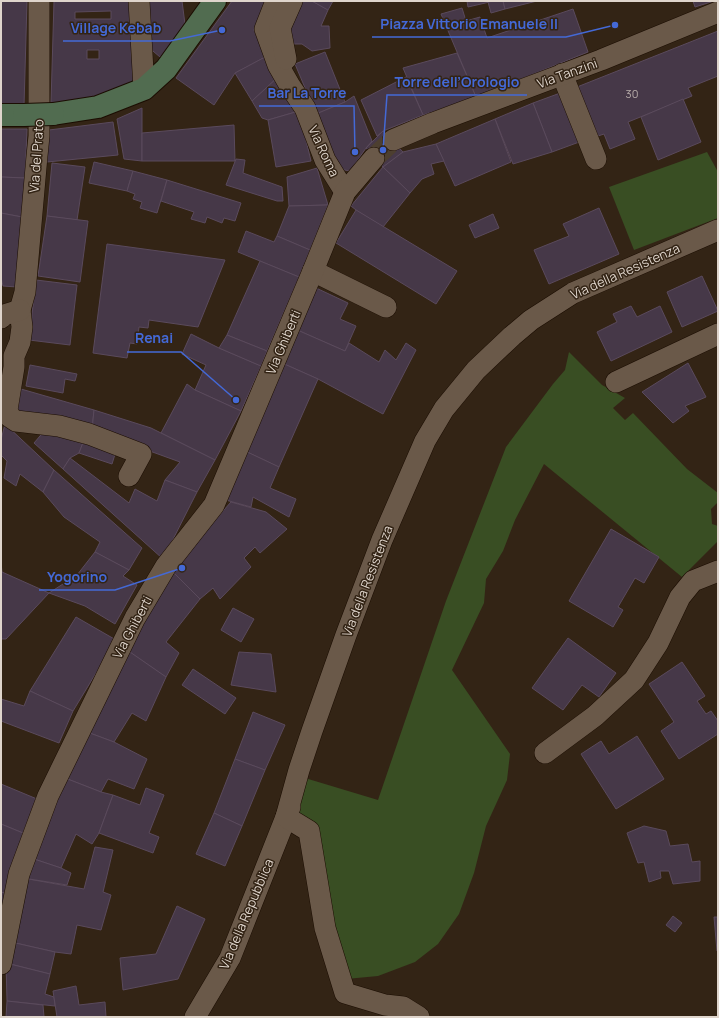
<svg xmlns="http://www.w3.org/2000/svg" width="719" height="1018" font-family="Manrope,sans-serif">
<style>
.green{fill:#394e23}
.building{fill:#463848;stroke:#5a4a5c;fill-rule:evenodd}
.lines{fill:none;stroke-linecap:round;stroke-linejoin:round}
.street-tunnel{stroke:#4d3f30;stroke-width:21;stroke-dasharray:21 10;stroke-linecap:butt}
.street-casing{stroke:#1b0d02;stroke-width:22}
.secondary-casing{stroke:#1b0d02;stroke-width:24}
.street{stroke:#6a5949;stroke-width:21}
.secondary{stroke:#516c50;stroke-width:22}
.secondary-bridge-casing{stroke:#1b0d02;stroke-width:24;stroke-linecap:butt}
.secondary-bridge{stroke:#516c50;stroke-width:22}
.labels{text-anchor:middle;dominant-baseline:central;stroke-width:3;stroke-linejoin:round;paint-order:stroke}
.number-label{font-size:11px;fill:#b9aeab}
.street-label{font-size:13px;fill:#dfd5cc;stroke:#332415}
.leader{fill:none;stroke:#4469d6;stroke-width:1.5}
.callout-dot{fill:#4469d6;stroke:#332415;stroke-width:1.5}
.callout-label{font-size:14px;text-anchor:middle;font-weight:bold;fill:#4469d6;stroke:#332415;stroke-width:3;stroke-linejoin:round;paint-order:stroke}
</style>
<rect width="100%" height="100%" fill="#332415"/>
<!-- green -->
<g class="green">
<polygon points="707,152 718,172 718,218 634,250 609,187"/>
<polygon points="569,352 602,385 625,398 613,408 625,420 633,413 687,469 718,493 718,502 711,509 712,524 718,526 718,541 682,577 544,464 515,520 503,551 486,579 484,603 452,670 510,754 507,780 486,826 474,873 459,914 438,944 415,962 378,976 346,979 316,840 287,812 295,775 378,800 446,601 506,447 553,384 565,370"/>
</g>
<!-- building -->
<g class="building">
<polygon points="1,1 27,1 24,106 1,106"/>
<path d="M54,1H134L136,81L93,99L51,103ZM111,11V19H75V12ZM87,50H99V59H87Z"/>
<polygon points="146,1 182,1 186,32 160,57 147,46"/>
<polygon points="232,1 267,1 254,30 267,56 235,73 214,105 176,78"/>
<polygon points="300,1 312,1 328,10 321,26 329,26 330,48 312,51 302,44 288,44 287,23"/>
<polygon points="312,1 333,1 328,10"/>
<polygon points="467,1 494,1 468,7"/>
<polygon points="494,1 503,1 505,9 491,13 488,2"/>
<polygon points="503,1 537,1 505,9"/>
<polygon points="693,1 714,1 695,7"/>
<polygon points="462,8 466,21 480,17 487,38 573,9 588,52 476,97 441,14"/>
<polygon points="718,31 718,76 688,88 692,96 628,122 635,139 610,149 604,134 598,136 595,128 588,131 572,89"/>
<polygon points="325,52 345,102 316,114 295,64"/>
<polygon points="457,53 476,97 423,115 403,68"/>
<polygon points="267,56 278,77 252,101 235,73"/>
<polygon points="278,77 299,111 268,120 262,118 252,101"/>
<polygon points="406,77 423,115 383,131 377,136 361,100"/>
<polygon points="563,92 582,141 552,152 533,103"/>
<polygon points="354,96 372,141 366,148 350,171 339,169 316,114 345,102"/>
<polygon points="683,99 701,142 658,160 641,117"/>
<polygon points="533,103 552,152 513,164 495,119"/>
<polygon points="142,108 142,161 124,159 117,119"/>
<polygon points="299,111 311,161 276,167 268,120"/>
<polygon points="495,119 511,162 455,186 436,144"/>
<polygon points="113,122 118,155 47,162 49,130"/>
<polygon points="234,125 235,161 142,161 142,133"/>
<polygon points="1,129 27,129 25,178 1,177"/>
<polygon points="383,131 403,152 383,167 366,148"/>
<polygon points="436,144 444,161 431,164 434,174 422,179 410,193 383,167 403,152"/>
<polygon points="236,159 245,160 243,173 282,187 283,201 277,201 226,185"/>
<polygon points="94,162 133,171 127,191 89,183"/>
<polygon points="52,163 85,167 77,220 47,216"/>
<polygon points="383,167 410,193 383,227 356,210 351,206"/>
<polygon points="317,168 328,205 289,206 287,177"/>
<polygon points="133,171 167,180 157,213 140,208 142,202 133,199 135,194 127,191"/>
<polygon points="1,177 25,178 22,217 1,213"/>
<polygon points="167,180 241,203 235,221 224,218 222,223 207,217 205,223 191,219 194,212 161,201"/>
<polygon points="328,205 310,250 277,236 289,206"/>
<polygon points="599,208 619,254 549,284 534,250 569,236 563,224"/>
<polygon points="356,210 457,271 436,304 336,243"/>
<polygon points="1,213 22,217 17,287 3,286 1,277"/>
<polygon points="493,214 499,228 475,238 469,225"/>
<polygon points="47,216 88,221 80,282 38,276"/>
<polygon points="246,231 274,242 277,236 310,250 299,277 238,252"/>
<polygon points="107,244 225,260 198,327 149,320 148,328 139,327 137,344 130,343 127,358 93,353"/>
<polygon points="260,261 299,277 267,351 227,335"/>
<polygon points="702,276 718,311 682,327 667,292"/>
<polygon points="36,280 77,285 70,345 29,340"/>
<polygon points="314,287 348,303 340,319 356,326 345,351 295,329"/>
<polygon points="631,306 637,317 660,306 672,332 611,361 597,332 617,322 613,314"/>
<polygon points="295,329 345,351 349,343 379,362 385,350 396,360 406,343 416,350 383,414 318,379 282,363"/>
<polygon points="191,334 219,348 261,366 241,411 195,390 206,365 182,354"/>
<polygon points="227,335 267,351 261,366 219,348"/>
<polygon points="282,363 318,379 279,467 243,450"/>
<polygon points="688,363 706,397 685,406 689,411 673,423 642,392"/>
<polygon points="30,365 77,374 75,381 65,379 63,393 26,386"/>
<polygon points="187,384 195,390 241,411 215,460 161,433"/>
<polygon points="21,389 94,410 92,430 17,415"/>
<polygon points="94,410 151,428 215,460 197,492 165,480 180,462 92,430"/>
<polygon points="5,424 54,470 43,492 20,474 16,486 4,478 7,461 1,455 1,440"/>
<polygon points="46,429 84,440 79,453 70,458 63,469 34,443"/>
<polygon points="84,440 116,451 112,464 79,453"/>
<polygon points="243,450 279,467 270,488 296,499 289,517 253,497 251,507 222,499"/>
<polygon points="70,458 129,503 135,489 157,501 165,480 197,492 163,559 63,469"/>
<polygon points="54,470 142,548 129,570 95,552 100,542 64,517 43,492"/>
<polygon points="231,502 266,512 287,529 260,553 255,547 244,558 251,567 220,599 213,588 200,599 171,570"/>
<polygon points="611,529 659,557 644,583 635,578 618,607 623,610 613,627 569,601"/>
<polygon points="95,552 129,570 123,576 137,585 115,624 85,606 49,593 77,575"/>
<polygon points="1,562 2,572 49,593 6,639 1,639"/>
<polygon points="171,570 200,599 166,642 179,653 166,677 127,650"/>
<polygon points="233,608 254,619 241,642 221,630"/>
<polygon points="76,617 116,640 73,711 30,691"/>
<polygon points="568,638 616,673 599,697 582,685 563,710 532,688"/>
<polygon points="127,650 166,677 146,721 132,713 114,742 87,732"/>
<polygon points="239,652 271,654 276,692 231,685"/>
<polygon points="682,662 705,696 697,701 706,714 711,711 718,721 718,734 679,759 661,731 674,722 649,684"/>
<polygon points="193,669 236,698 225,714 182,685"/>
<polygon points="30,691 73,711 59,743 1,721 1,699 24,706"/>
<polygon points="253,712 285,725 265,770 235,759"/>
<polygon points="87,732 114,742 147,759 134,789 108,779 101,792 65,778"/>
<polygon points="637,736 664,779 616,809 581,754 601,741 609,754"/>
<polygon points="235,759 265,770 242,826 214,813"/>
<polygon points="65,778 101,792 113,795 99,833 92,844 76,834 61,868 31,858"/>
<polygon points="1,784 37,799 23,833 1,824"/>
<polygon points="146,788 164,795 149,833 159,837 153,853 99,833 113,795 140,805"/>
<polygon points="214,813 242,826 225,866 196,854"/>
<polygon points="1,824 23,833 8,894 1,892"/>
<polygon points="644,826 666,831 670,846 688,844 692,862 700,861 700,881 673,884 669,871 660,871 661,878 649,882 644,862 638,863 627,833"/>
<polygon points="95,847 113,850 103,892 111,895 101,930 77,925 71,954 55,952 11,942 23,878 84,889"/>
<polygon points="31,858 61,868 71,873 67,885 23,878"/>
<polygon points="1,892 8,894 1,923"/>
<polygon points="177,906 205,919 178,979 123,990 120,958 156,954"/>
<polygon points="673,916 682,923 675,932 666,925"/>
<polygon points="714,917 718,917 718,951 717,951"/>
<polygon points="11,942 55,952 50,974 6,963"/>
<polygon points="6,963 50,974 45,994 54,997 55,1006 7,1001"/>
<polygon points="76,986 79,1005 105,1002 106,1017 57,1017 53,991"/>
<polygon points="7,1001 43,1005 44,1017 6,1017"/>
</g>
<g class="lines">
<!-- street-tunnel -->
<polyline class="street-tunnel" points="374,158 393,140"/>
<defs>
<g id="street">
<polyline points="39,1 39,136 37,156 25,292 20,310 22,327 20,342 14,356 14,367 7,410 10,417 16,421 59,426 89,434 141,454 129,476"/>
<polyline points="139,1 144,89"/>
<polyline points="276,1 265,29 278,65 290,86 305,108 325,160 345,192"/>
<polyline points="286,59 280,28 292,1"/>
<polyline points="562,74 596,159"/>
<polyline points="393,140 433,123 601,60 718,12"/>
<polyline points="313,271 386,307"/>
<polyline points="1,318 4,315 20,310"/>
<polyline points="616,382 718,334"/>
<polyline points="545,753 595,716 634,680 658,643 680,597 693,581 718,571"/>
<polyline points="1,964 19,874 48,796 135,618 166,566 214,505 313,271 345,192 374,158"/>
<polyline points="195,1017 230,958 290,807"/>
<polyline points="419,1017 403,1007 385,1005 345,993 325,928 309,831 286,817 299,770 312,731 346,635 382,540 425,441 444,409 476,370 512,336 531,320 573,293 718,230"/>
</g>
<g id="secondary">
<polyline points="53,114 98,107 144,89 166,69 215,1"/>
<polyline points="1,115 24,115"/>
</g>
</defs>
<!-- street casing -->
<use href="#street" class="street-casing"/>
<!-- secondary casing -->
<use href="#secondary" class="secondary-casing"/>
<!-- street -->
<use href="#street" class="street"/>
<!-- secondary -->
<use href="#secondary" class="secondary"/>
<defs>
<polyline id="secondary-bridge" points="24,115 53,114"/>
</defs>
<!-- secondary-bridge casing -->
<use href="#secondary-bridge" class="secondary-bridge-casing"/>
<!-- secondary-bridge -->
<use href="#secondary-bridge" class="secondary-bridge"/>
</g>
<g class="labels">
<!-- number labels -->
<g class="number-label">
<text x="632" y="93">30</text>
</g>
<!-- street labels -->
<g class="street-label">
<text transform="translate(567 73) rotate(-20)">Via Tanzini</text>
<text transform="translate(324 151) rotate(65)">Via Roma</text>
<text transform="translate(36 156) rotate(-86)">Via del Prato</text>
<text transform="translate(625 271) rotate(-24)">Via della Resistenza</text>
<text transform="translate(283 342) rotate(-67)">Via Ghiberti</text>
<text transform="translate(367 581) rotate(-69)">Via della Resistenza</text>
<text transform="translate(132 627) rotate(-62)">Via Ghiberti</text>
<text transform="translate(246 914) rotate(-67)">Via della Repubblica</text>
</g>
</g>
<!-- callouts -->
<path class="leader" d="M615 25L566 37H372M222 30L170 41H63M383 150L387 95H527M355 152L354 106H259M236 400L181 352H127M182 568L115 590H39"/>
<g class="callout-dot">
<circle cx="615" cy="25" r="4"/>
<circle cx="222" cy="30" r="4"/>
<circle cx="383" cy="150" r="4"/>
<circle cx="355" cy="152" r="4"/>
<circle cx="236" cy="400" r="4"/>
<circle cx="182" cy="568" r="4"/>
</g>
<g class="callout-label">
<text x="469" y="29">Piazza Vittorio Emanuele II</text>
<text x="116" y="33">Village Kebab</text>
<text x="457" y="87">Torre dell’Orologio</text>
<text x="307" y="98">Bar La Torre</text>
<text x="154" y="343">Renai</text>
<text x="77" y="582">Yogorino</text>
</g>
<!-- border -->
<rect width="719" height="1018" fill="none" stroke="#dfd5cc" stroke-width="4"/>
</svg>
